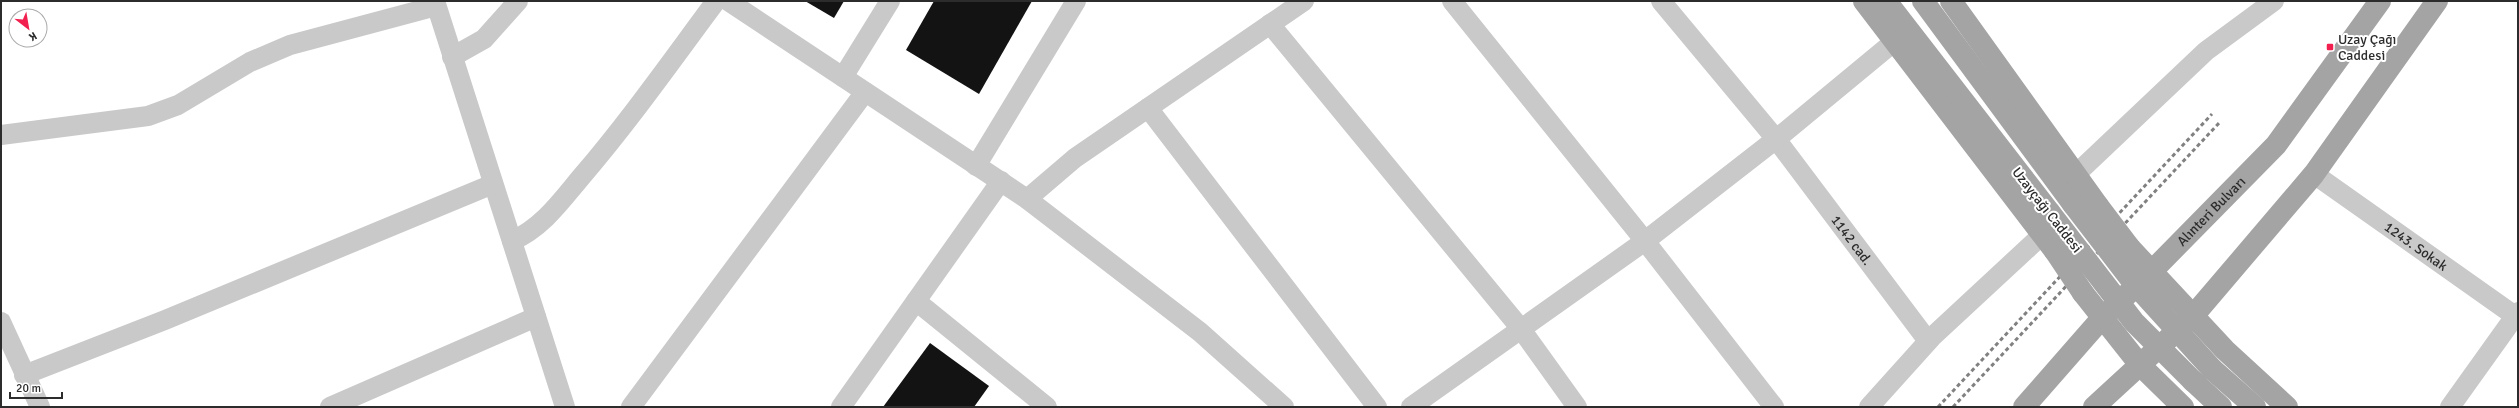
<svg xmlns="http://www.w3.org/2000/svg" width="2519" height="408" font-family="Signika,sans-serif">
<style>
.building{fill:#131313}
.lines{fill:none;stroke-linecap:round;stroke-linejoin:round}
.minor{stroke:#c9c9c9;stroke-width:20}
.major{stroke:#a4a4a4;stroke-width:22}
.rail{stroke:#818181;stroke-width:3;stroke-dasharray:4 3;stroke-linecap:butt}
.major-bridge{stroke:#a4a4a4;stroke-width:22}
.poi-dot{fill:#f1204e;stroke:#fff;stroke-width:1.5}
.labels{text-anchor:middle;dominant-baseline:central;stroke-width:4;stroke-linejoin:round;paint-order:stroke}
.poi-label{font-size:14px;fill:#2c2c2c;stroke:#fff;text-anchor:start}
.street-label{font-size:14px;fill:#2c2c2c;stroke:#fff}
</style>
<rect width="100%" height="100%" fill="#fff"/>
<!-- building -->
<g class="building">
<polygon points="805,1 844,1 834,18"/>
<polygon points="934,1 1032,1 979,94 906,50"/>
<polygon points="930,343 989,386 974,407 883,407"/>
</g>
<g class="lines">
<!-- minor -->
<g class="minor">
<polyline points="435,1 565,407"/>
<polyline points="728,1 1027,199 1200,332 1284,407"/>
<polyline points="1452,1 1645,241 1774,407"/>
<path id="s1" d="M1661,1L1776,139L1928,341"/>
<polyline points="1270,24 1521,329 1577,407"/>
<polyline points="452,57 484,39 518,1"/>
<polyline points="843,77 890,1"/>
<polyline points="1148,108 1377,407"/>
<polyline points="1,135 148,116 178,105 250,62 290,45 436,6"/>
<polyline points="976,166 1076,1"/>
<path id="s2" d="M2314,174L2518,318"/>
<polyline points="2074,176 2206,51 2274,1"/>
<polyline points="1027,199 1075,158 1304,1"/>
<path d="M512,241C543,227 561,201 582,176C630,120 672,60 716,1"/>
<polyline points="916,301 1047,407"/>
<polyline points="1,322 40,407"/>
<polyline points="24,375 165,320 493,184"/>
<polyline points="330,407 536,317"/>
<polyline points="631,407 865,92"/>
<polyline points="841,407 1001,181"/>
<polyline points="1411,407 1645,241 1780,136 1895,41"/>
<polyline points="1869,407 1932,337 2042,235"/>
<polyline points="2450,407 2518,312"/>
</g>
<!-- major -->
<g class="major">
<polyline points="1864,1 2055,251"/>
<polyline points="1886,1 2050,213"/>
<polyline points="1923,1 2073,204"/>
<polyline points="1951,1 2098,206"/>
<polyline points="2129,247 2225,350 2287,407"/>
<polyline points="2083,293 2140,365 2183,407"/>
<polyline points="2212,369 2255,407"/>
<polyline points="2193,381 2221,407"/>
<path id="s3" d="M2024,407L2102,318L2152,271L2276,145L2380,1"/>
<polyline points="2094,407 2193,316 2314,174 2437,1"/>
</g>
<!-- rail -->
<g class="rail">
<polyline points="1938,407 2212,114"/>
<polyline points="1953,407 2220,122"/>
</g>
<!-- major-bridge -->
<g class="major-bridge">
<polyline points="2073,204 2133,282 2212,369"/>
<polyline points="2098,206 2129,247"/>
<polyline points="2050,213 2134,322 2193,381"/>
<polyline points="2055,251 2083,293"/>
</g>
</g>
<!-- markers -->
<rect class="poi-dot" x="2326" y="43" width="8" height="8" rx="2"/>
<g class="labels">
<!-- poi labels -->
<g class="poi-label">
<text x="2338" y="39">Uzay Çağı<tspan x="2338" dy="16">Caddesi</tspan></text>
</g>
<!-- street labels -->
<g class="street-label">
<text transform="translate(2047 210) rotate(52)">Uzayçağı Caddesi</text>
<text stroke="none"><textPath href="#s3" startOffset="271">Alınteri Bulvarı</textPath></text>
<text stroke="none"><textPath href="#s1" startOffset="306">1142 cad.</textPath></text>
<text stroke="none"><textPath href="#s2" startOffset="125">1243. Sokak</textPath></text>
</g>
</g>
<!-- border -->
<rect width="2519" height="408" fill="none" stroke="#2c2c2c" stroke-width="4"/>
<!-- north arrow -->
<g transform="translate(28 28) rotate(149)"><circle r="19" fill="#ffffff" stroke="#ababab"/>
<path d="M0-3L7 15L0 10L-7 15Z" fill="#f1204e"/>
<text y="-6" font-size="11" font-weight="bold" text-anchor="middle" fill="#2c2c2c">K</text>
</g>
<!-- scale -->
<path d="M10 392v6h52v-6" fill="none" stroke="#2c2c2c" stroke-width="2"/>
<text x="16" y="392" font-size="12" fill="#2c2c2c" stroke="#ffffff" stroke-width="3" paint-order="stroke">20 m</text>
</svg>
